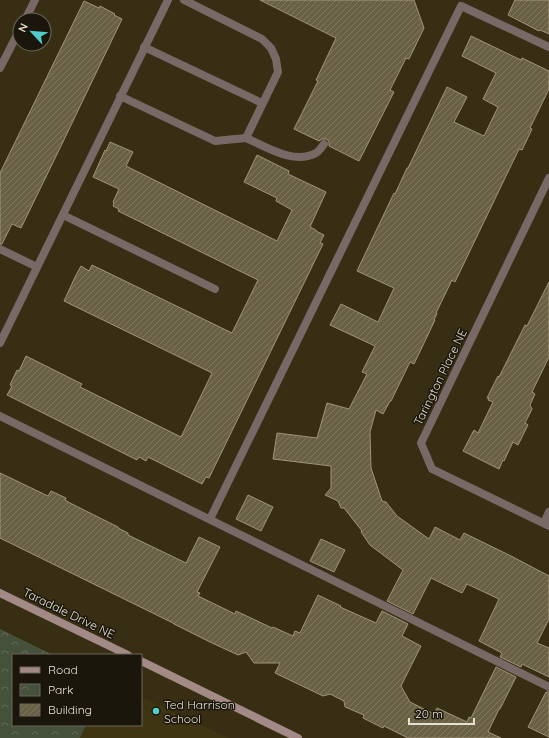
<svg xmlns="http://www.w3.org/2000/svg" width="549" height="738" font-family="Quicksand,sans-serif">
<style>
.built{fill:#403513}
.park{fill:url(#park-crowns)}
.building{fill:url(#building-hatch);stroke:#9f9578}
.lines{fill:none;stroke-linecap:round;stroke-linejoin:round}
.lane{stroke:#796966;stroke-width:8}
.street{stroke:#796966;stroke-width:8}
.secondary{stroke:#a38a86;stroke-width:8}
.poi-dot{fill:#52cdcd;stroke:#1a160b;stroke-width:1.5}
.labels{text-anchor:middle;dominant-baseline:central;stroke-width:3;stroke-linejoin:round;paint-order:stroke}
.street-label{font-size:12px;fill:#e5e0d0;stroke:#1a160b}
.poi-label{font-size:12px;fill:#e5e0d0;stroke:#1a160b;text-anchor:start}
</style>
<defs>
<pattern id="park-crowns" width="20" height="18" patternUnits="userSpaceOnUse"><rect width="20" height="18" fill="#46513c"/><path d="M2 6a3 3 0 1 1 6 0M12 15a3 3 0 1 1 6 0" fill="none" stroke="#616a57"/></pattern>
<pattern id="building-hatch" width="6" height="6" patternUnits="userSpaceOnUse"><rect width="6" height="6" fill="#6a6145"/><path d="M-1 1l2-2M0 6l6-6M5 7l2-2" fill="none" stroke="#7f775f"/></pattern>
</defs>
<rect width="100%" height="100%" fill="#372e14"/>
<!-- built -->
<polygon class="built" points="141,697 228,738 80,738 86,725 141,725"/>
<!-- park -->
<polygon class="park" points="0,629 53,655 13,655 13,725 86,725 80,738 0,738"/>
<!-- building -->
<g class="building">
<polygon points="260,0 414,0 424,28 409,59 406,58 390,90 394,92 359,161 329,146 329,142 327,139 322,139 319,141 294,129 318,81 316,80 336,38"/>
<polygon points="515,0 549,0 549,34 540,30 539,31 508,15"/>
<polygon points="84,1 99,8 100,6 115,14 114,15 122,19 60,148 21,228 12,224 2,244 0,244 0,173"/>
<polygon points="471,36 521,60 522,58 549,71 549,89 530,128 532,129 522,150 519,149 455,282 452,280 436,313 437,313 434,320 435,320 414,364 410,362 391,401 390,401 383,414 376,410 370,432 371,468 382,501 386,502 397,516 429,539 435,527 460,540 464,533 513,557 549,576 549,619 537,643 549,648 549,677 522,664 521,667 500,657 502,653 479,641 499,599 467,584 462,593 431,578 413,614 387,601 403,570 370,545 361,532 362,531 344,508 341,508 338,501 325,495 331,488 331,466 273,459 277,433 317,438 327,403 349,409 367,374 362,372 375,346 330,325 341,304 378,322 394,288 357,271 394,193 395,194 407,168 408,168 447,87 467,97 454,122 484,136 498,107 483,99 496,73 462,56"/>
<polygon points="110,142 133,152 126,166 277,241 292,210 276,201 277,198 244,182 257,155 289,171 288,174 326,192 310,227 316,230 316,231 324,235 320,243 323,244 209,478 206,477 202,484 148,457 146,461 139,457 137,460 7,395 12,386 10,385 17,370 19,371 26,356 82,384 80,387 181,437 212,373 64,301 76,275 81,266 89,271 92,265 232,333 258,280 118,211 119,209 113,206 114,203 113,202 119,189 93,177 105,150 106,151"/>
<polygon points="549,282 549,357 532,392 535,394 530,405 532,409 525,423 528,425 518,445 513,442 504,461 503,460 499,469 463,451 474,430 478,433 493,402 488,400 489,398 487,398 498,376 499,377 525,325 527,326"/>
<polygon points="0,473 48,496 51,491 66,498 65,500 70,503 118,527 118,528 128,533 128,535 186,563 199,537 220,547 197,592 200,593 198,596 235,614 236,611 272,628 273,627 293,636 295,631 300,633 318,595 341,606 340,607 376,623 382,611 408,624 402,636 421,646 401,686 410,702 434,714 437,708 467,722 469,717 471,718 496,667 516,677 500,709 499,709 488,732 501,738 408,738 384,726 383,728 363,718 364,715 345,707 344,701 330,694 323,696 275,673 280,663 254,663 246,652 238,655 210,642 174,624 175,624 0,538"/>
<polygon points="248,495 273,507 261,531 236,519"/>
<polygon points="321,539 345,550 334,572 310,561"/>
<polygon points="546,692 549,692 549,737 528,727"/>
</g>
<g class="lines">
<!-- lane -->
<g class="lane">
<polyline points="144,47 262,103"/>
<polyline points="120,96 215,141 246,138 278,72 276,59 271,48 262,39 184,0"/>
<path d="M246,138C267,147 294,165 316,153C319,151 322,147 324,144"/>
<polyline points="63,215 215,289"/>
<polyline points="0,249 37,267"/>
<polyline points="0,343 168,0"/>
<polyline points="0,416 549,687"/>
<polyline points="210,519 461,6 549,47"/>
<polyline points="544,523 549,512"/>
</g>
<!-- street -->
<g class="street">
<polyline points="25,20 35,0"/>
<polyline points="0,68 20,29"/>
<polyline points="549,178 421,443 432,469 549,526"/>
</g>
<!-- secondary -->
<g class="secondary">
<polyline points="0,593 128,655"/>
<polyline points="141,661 298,738"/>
</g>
</g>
<!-- markers -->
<circle class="poi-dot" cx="156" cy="711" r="4"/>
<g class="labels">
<!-- street labels -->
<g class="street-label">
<text transform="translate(440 377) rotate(-64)">Tarington Place NE</text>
<text transform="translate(69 613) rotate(26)">Taradale Drive NE</text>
</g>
<!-- poi labels -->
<g class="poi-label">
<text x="164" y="704">Ted Harrison<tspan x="164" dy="14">School</tspan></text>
</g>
</g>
<!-- legend -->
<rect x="12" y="654" width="130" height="72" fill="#1a160b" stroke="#6b675a"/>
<rect x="20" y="667" width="20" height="6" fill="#a38a86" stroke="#6b675a"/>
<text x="48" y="674" font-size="12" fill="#e5e0d0">Road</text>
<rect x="20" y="684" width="20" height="12" fill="url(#park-crowns)" stroke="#6b675a"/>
<text x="48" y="694" font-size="12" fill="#e5e0d0">Park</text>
<rect x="20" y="704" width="20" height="12" fill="url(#building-hatch)" stroke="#6b675a"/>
<text x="48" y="714" font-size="12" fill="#e5e0d0">Building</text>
<!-- north arrow -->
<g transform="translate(32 32) rotate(296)"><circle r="19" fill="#1a160b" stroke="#6b675a"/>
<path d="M0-3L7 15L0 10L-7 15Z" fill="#52cdcd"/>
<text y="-6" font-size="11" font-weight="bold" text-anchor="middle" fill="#e5e0d0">N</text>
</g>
<!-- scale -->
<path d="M409 718v6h65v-6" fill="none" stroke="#e5e0d0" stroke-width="2"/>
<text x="415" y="718" font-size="12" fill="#e5e0d0" stroke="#1a160b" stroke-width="3" paint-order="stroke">20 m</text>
</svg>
